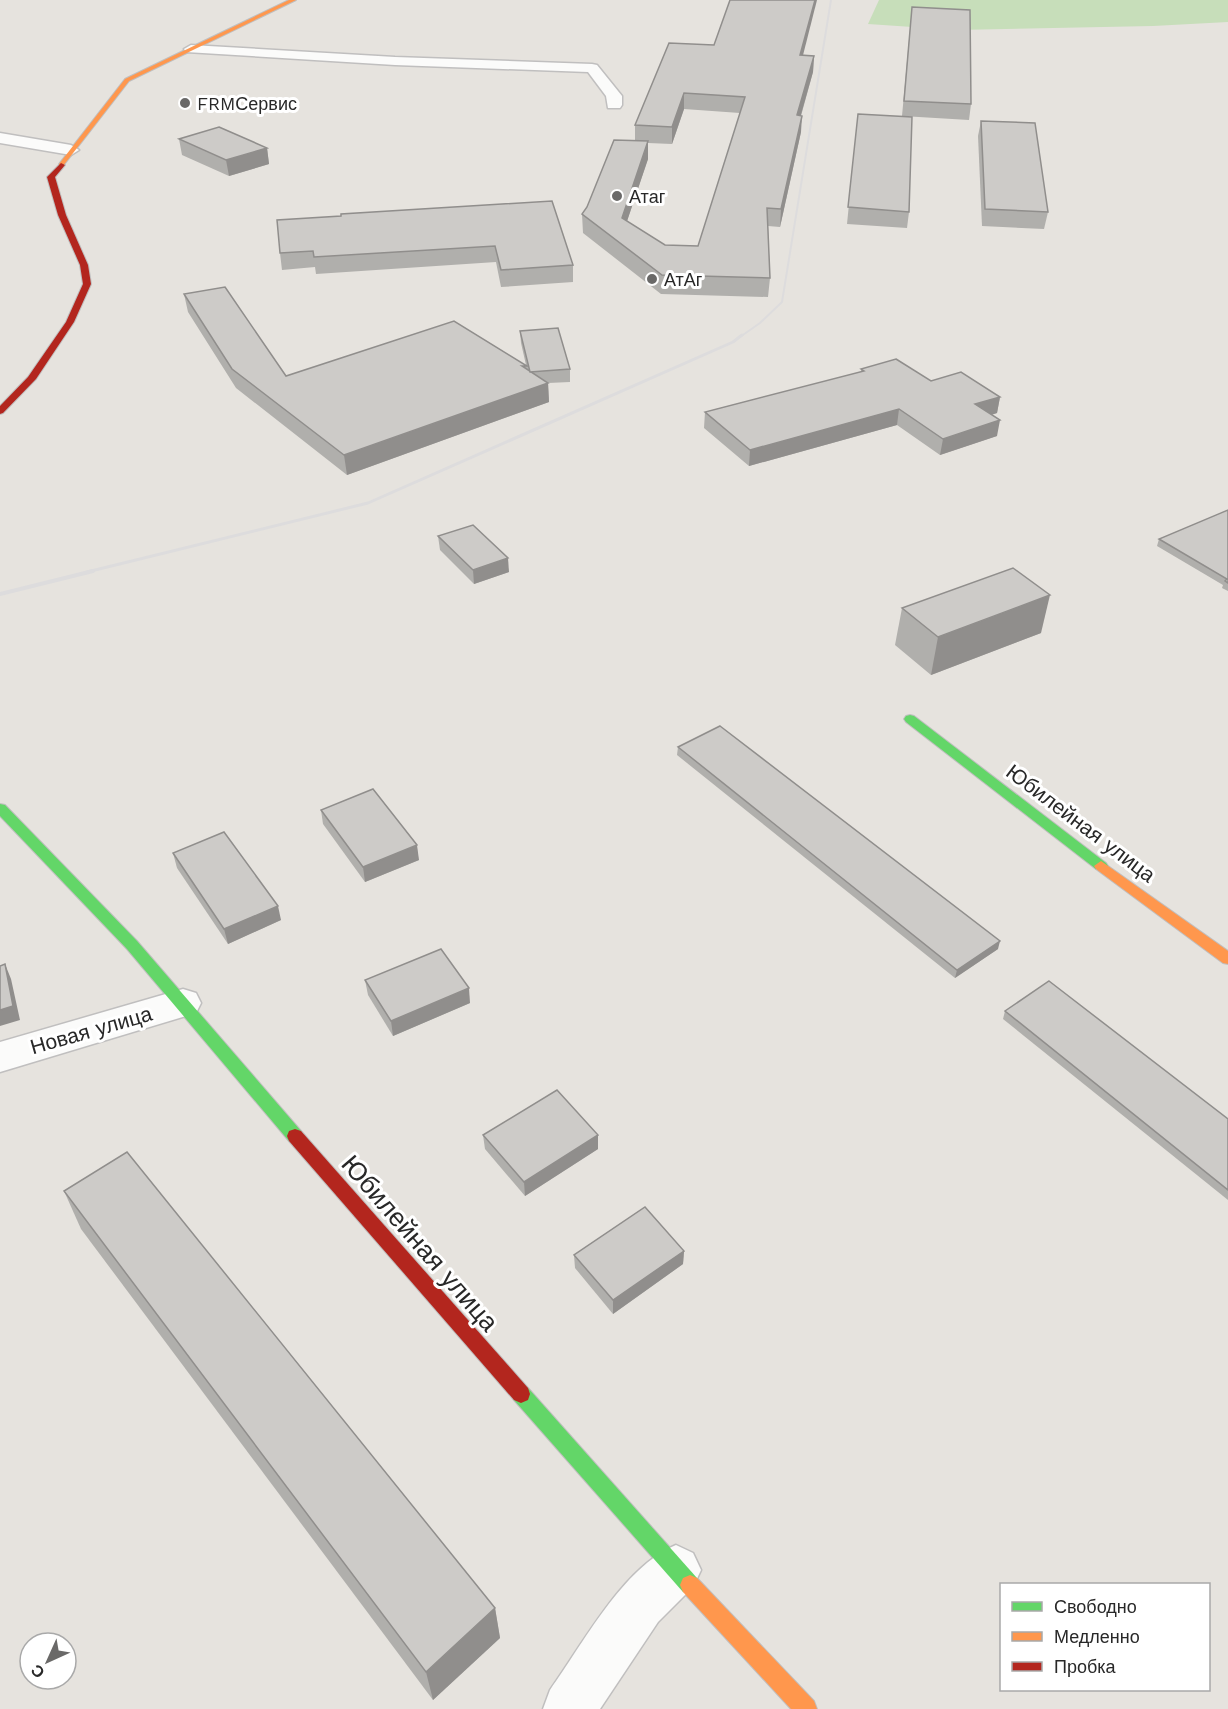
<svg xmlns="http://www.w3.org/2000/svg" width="1228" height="1709" font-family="'Work Sans',sans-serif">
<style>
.green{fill:#c7deba}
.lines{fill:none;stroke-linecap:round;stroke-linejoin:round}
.street-casing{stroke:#c0bfbf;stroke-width:3}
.fast-casing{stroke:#c0bfbf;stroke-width:2}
.slow-casing{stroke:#c0bfbf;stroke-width:2}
.jam-casing{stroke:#c0bfbf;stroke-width:2}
.street{fill:#fbfbfa;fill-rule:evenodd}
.fast{fill:#63d668;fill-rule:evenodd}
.slow{fill:#ff974d;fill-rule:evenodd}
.jam{fill:#b3261e;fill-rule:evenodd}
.rail-far2{stroke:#dddcdd;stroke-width:2}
.rail-far1{stroke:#dddcdd;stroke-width:3}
.rail{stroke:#dddcdd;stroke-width:4}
.wall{fill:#b0afac;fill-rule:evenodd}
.shaded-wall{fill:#908e8c}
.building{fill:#cdcbc8;stroke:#908e8c;stroke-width:1.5}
.poi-dot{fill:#6a6968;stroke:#fff;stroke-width:2}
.labels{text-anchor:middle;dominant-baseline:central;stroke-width:6;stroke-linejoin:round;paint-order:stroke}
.far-poi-label{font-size:18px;fill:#282828;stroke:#fff;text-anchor:start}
.street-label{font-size:21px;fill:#282828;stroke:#fff}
.near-street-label{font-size:26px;fill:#282828;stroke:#fff}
</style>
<rect width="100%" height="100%" fill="#e6e3de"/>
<!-- green -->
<polygon class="green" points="879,0 1228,0 1228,22 1153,26 957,30 868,24"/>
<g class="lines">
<defs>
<g id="street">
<polygon points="191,45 395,57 592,64 597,65 622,96 622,105 620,108 608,108 606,96 588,72 395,65 186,52 184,49"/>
<polygon points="0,133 71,145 79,150 71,155 0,143"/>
<polygon points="183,989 196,993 201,1003 196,1013 0,1072 0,1042"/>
<path d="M676,1545L693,1553L701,1570L693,1587L658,1622L600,1709H543L550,1690C583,1644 623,1567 676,1545Z"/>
</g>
<g id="fast">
<polygon points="910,715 914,716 1106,863 1108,866 1106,869 1096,869 906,722 904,719 906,716"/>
<polygon points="0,804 5,805 137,941 301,1131 303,1136 301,1141 295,1143 289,1141 127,949 0,816"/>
<polygon points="521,1385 528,1388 697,1578 700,1585 697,1592 690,1595 683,1592 514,1400 512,1394 514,1388"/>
</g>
<g id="slow">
<polygon points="289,0 296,0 129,81 63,166 59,166 59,164 125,79"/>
<polygon points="1101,861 1228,951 1228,964 1223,963 1096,869 1094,866"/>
<polygon points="690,1575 697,1578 814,1701 817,1709 791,1709 683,1592 680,1585 683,1578"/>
</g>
<g id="jam">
<polygon points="61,163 65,165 55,177 66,215 88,265 91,284 74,322 36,379 3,413 0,414 0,406 28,377 66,322 83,284 80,265 58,215 47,177"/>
<polygon points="295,1129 301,1131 528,1388 530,1394 528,1400 521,1403 514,1400 289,1141 287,1136 289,1131"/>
</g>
</defs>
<!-- street casing -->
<use href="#street" class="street-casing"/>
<!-- fast casing -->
<use href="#fast" class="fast-casing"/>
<!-- slow casing -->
<use href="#slow" class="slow-casing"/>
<!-- jam casing -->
<use href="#jam" class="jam-casing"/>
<!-- street -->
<use href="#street" class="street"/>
<!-- fast -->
<use href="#fast" class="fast"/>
<!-- slow -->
<use href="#slow" class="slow"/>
<!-- jam -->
<use href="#jam" class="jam"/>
<!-- rail-far2 -->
<polyline class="rail-far2" points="740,337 760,323 782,302 831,0"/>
<!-- rail-far1 -->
<polyline class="rail-far1" points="87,572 368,503 733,342 742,335"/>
<!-- rail -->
<polyline class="rail" points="0,594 93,571"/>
</g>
<!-- wall -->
<g class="wall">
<polygon points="912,7 971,104 969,120 902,116"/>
<path d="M714,45L814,56L813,72L801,116V132L780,227L768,226L770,278L768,297L661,294L583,233L582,214L635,141V125ZM684,109L740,113L698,246L665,245L627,221L648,159V143L672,144Z"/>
<polygon points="858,114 909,212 907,228 847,224"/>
<polygon points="981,121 1048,212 1044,229 982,226 978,136"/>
<polygon points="179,139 267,148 269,164 229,176 182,155"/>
<polygon points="552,201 573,265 573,282 501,287 496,262 316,274 315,267 282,270 280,253"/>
<polygon points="184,294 286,376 526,365 521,343 520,331 570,369 570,382 548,383 549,402 347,475 236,388 188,312"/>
<polygon points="861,369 931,381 1000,397 997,413 991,415 997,436 940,455 897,425 749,466 704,428 705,412 861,372"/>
<polygon points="1228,510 1228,591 1222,588 1223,585 1157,546 1159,539"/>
<polygon points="438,536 509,572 474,584 440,550"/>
<polygon points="902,608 1041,633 931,675 895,645"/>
<polygon points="678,747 998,949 955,978 677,755"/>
<polygon points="321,810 419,860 365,882 323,824"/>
<polygon points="173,853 281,920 228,944 177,868"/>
<polygon points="365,980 470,1003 393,1036 368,995"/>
<polygon points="1005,1011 1228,1119 1228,1200 1003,1019"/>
<polygon points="483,1135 598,1135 598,1149 525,1196 485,1149"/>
<polygon points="64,1191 495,1608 500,1638 433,1700 81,1229"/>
<polygon points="684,1251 683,1264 613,1314 575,1268 574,1255"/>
</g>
<!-- shaded-wall -->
<g class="shaded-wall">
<polygon points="815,0 817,0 799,71 800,55"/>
<polygon points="814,56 813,72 796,132 797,115"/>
<polygon points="684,93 684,109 672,144 672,127"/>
<polygon points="802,116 801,132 780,227 781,209"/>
<polygon points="648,141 648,159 622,236 622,218"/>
<polygon points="267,148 269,164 229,176 226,160"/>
<polygon points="548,383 549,402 347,475 344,455"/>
<polygon points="1000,397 997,413 972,421 975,404"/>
<polygon points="899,409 897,425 749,466 750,450"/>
<polygon points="1000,420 997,436 940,455 943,439"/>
<polygon points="508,558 509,572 474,584 473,570"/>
<polygon points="1050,595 1041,633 931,675 938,637"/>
<polygon points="417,845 419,860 365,882 363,867"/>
<polygon points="278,906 281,920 228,944 224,929"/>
<polygon points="1000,941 998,949 955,978 957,970"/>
<polygon points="5,964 11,979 20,1020 0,1026 0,1010"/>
<polygon points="469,988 470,1003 393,1036 391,1021"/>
<polygon points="598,1135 598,1149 525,1196 524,1182"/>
<polygon points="684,1251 683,1264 613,1314 613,1300"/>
<polygon points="495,1608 500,1638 433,1700 426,1672"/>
</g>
<!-- building -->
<g class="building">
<polygon points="730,0 815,0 800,55 814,56 797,115 802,116 781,209 767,208 770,278 662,275 582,214 587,207 614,140 648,141 622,218 665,245 698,246 745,97 684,93 672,127 635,125 669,43 714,45"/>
<polygon points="912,7 970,10 971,104 904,101"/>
<polygon points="858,114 912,117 909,212 848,207"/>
<polygon points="981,121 1035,123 1048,212 985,209"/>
<polygon points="219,127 267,148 226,160 179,139"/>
<polygon points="552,201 573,265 501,270 495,246 314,257 313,251 280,253 277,220 341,216 341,214"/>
<polygon points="225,287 286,376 454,321 527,366 522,366 548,383 344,455 232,369 184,294"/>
<polygon points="558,328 570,369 530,372 520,331"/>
<polygon points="896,359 931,381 961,372 1000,397 975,404 1000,420 943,439 899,409 750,450 705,412 864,371 861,369"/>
<polygon points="1228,510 1228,583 1225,581 1227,579 1159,539"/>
<polygon points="473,525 508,558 473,570 438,536"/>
<polygon points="1013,568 1050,595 938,637 902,608"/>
<polygon points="720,726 1000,941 957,970 678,747"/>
<polygon points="373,789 417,845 363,867 321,810"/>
<polygon points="224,832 278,906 224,929 173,853"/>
<polygon points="441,949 469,988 391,1021 365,980"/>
<polygon points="5,964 13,1006 0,1010 0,966"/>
<polygon points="1049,981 1228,1119 1228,1190 1005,1011"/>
<polygon points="557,1090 598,1135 524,1182 483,1135"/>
<polygon points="127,1152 495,1608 426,1672 64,1191"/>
<polygon points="645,1207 684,1251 613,1300 574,1255"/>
</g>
<!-- markers -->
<g class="poi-dot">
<circle cx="185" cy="103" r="6"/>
<circle cx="617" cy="196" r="6"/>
<circle cx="652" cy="279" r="6"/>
</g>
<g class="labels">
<!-- far-poi labels -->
<g class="far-poi-label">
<text x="197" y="103">FRMСервис</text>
<text x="629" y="196">Атаг</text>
<text x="664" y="279">АтАг</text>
</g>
<!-- street labels -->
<g class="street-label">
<text transform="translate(1081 823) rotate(37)">Юбилейная улица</text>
<text transform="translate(91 1030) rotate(-16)">Новая улица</text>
</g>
<!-- near-street labels -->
<g class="near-street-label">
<text transform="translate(420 1243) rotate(49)">Юбилейная улица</text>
</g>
</g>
<!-- legend -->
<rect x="1000" y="1583" width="210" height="108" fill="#ffffff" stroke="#a9a9a9" stroke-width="1.5"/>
<rect x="1012" y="1602" width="30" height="9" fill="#63d668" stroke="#a9a9a9" stroke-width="1.5"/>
<text x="1054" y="1613" font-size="18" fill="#282828">Свободно</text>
<rect x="1012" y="1632" width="30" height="9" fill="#ff974d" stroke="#a9a9a9" stroke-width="1.5"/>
<text x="1054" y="1643" font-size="18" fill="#282828">Медленно</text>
<rect x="1012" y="1662" width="30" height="9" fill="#b3261e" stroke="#a9a9a9" stroke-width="1.5"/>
<text x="1054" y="1673" font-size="18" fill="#282828">Пробка</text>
<!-- north arrow -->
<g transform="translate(48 1661) rotate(225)"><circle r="28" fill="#ffffff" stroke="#a9a9a9" stroke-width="1.5"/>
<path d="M0-4.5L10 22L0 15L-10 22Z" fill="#6a6968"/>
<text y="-9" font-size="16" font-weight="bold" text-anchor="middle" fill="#282828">С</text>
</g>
</svg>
